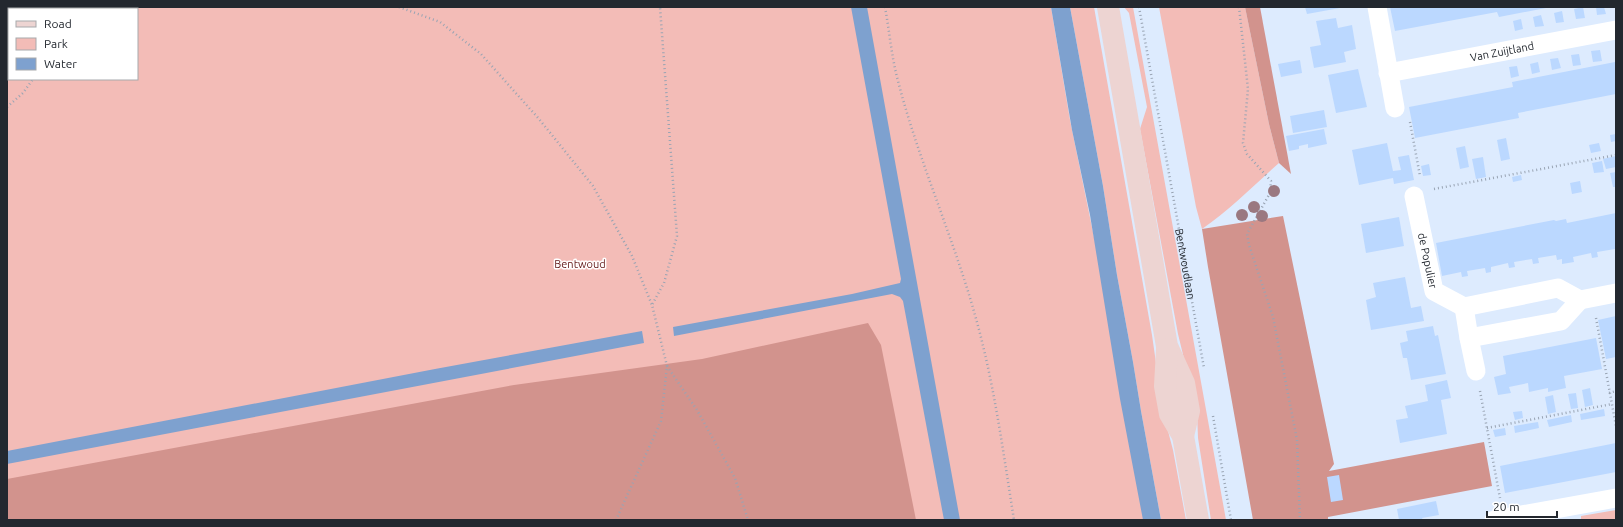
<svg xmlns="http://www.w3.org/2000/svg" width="1623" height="527" font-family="Ubuntu,sans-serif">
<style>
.green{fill:#f3bcb7;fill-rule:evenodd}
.forest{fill:#d2938d}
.water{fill:#7ea1cf}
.building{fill:#bbd8ff}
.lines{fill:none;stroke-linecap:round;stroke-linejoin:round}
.path{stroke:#99a4b3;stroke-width:2.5;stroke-dasharray:1 3;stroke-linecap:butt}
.minor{stroke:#fff;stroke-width:19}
.secondary{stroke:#edd4d2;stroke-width:22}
.tree{fill:#9a7880}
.labels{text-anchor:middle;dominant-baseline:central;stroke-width:3;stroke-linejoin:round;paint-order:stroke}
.street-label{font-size:11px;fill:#23282f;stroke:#fff}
.park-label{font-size:11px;fill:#641919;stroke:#fff}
</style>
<rect width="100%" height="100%" fill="#ddebfe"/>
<!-- green -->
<g class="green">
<path d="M7,7H1051L1070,120L1152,520H7ZM9,9H137V79H9Z"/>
<polygon points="1070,7 1094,7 1152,335 1163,412 1173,450 1186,520 1161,520 1141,411 1133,362 1117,275 1103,186"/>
<polygon points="1124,7 1133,7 1226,520 1211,520 1198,438 1197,412 1178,334 1140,129 1147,107 1129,13"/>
<path d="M1159,7H1245L1269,124L1279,163C1253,186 1230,210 1202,229L1196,207Z"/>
<polygon points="1616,510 1616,520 1581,520 1581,516"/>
</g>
<!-- forest -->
<g class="forest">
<polygon points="1245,7 1260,7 1291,174 1279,163 1269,124"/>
<polygon points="1283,216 1334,464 1329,471 1484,442 1492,486 1328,517 1328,520 1253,520 1208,267 1202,229"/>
<polygon points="868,323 881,345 916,520 7,520 7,479 514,385 702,359"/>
</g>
<!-- water -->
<g class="water">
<polygon points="851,7 867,7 960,520 944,520 903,301 900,297 892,294 674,336 673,327 852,294 900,283 901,279"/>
<polygon points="1051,7 1070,7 1103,186 1117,275 1133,362 1141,411 1161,520 1143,520 1120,399 1090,215 1072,130"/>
<polygon points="642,331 644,343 7,464 7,451 435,369"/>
</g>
<!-- building -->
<g class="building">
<polygon points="1305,7 1340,7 1340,8 1307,14"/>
<polygon points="1390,7 1546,7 1546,8 1499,17 1497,12 1395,31"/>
<polygon points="1583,7 1585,18 1576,19 1574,9"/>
<polygon points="1596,7 1604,7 1606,14 1597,15"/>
<polygon points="1562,11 1564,22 1556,23 1554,13"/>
<polygon points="1541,15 1544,26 1535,27 1533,17"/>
<polygon points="1336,18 1338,28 1352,25 1356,49 1344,52 1346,62 1314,68 1310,47 1321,45 1316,21"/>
<polygon points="1521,19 1523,29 1515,31 1513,21"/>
<polygon points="1600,50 1602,61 1593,62 1591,51"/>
<polygon points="1579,54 1581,65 1573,66 1571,55"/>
<polygon points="1558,58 1561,68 1552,70 1550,59"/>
<polygon points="1300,60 1302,73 1281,77 1278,64"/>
<polygon points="1538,62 1540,72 1532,74 1530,64"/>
<polygon points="1615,62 1616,94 1518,113 1519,118 1415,138 1409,107 1513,87 1512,82"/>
<polygon points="1517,66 1519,76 1511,78 1509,67"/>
<polygon points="1358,69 1367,107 1336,113 1328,75"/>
<polygon points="1324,110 1327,127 1293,133 1290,116"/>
<polygon points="1324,129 1327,144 1308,148 1308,144 1299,146 1299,149 1289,151 1286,136"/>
<polygon points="1616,134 1616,141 1611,142 1610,135"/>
<polygon points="1506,138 1510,159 1501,161 1497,140"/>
<polygon points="1387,143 1393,171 1401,170 1398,157 1409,155 1414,180 1394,184 1393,178 1359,185 1352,150"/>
<polygon points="1599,143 1601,151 1591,153 1589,145"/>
<polygon points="1465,146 1469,167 1460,169 1456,148"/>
<polygon points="1616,156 1616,167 1606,169 1603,159"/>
<polygon points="1483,157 1486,177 1476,179 1472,159"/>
<polygon points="1602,161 1604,172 1594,173 1592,163"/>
<polygon points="1429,164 1431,175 1423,176 1421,166"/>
<polygon points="1616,172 1616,187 1613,187 1610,173"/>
<polygon points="1521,175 1522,180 1513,182 1512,177"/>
<polygon points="1580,181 1582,192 1572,194 1570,183"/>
<polygon points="1616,213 1616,252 1615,249 1597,252 1598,257 1592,258 1591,253 1573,257 1574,262 1562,264 1562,259 1557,260 1556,255 1538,258 1539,263 1533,264 1532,259 1514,262 1515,267 1509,268 1508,263 1491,267 1491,272 1486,273 1485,268 1467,271 1468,276 1462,277 1461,272 1442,276 1436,243 1554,220 1556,221 1566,219 1567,223"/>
<polygon points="1399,217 1404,246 1366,253 1361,224"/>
<polygon points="1405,277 1411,308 1421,306 1424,321 1371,330 1366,300 1376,297 1373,283"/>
<polygon points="1616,316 1616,357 1606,359 1598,320"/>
<polygon points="1433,326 1435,336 1438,335 1446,374 1411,380 1407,358 1403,358 1400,343 1408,341 1406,331"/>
<polygon points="1596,338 1602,369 1564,376 1566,388 1548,392 1548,388 1529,392 1528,383 1509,387 1511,393 1498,395 1494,377 1506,374 1503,356"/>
<polygon points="1447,380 1451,398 1441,400 1447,434 1400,443 1396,420 1408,418 1405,406 1428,401 1425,385"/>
<polygon points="1590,388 1593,405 1585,407 1582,390"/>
<polygon points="1576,393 1578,408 1571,409 1568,394"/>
<polygon points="1553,395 1556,412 1548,414 1545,397"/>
<polygon points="1604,409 1605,416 1581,420 1580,414"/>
<polygon points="1522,411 1523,418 1515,420 1513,412"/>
<polygon points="1571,415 1572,422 1549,427 1547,420"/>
<polygon points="1538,422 1539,428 1515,433 1514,426"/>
<polygon points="1505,428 1506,435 1495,437 1493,430"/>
<polygon points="1616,443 1616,472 1505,493 1500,466"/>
<polygon points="1339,475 1343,500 1331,502 1327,477"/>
<polygon points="1436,501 1439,515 1422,518 1423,520 1399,520 1397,509"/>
</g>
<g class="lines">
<!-- path -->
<g class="path">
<polyline points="399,7 440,22 481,54 539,119 593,186 632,256 652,305"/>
<path d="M885,7C889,29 891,51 896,73C916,155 952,233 975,315C994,382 1003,451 1014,520"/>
<path id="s1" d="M1139,7L1204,368"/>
<polyline points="1239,7 1248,89 1243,143 1247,154 1271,181 1270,193 1247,234 1249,245 1273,317 1297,440 1300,520"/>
<polyline points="67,9 68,7"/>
<polyline points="7,107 23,93 33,79"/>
<polyline points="1410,122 1420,176"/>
<polyline points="1434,189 1616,155"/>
<polyline points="1596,318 1616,426"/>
<polyline points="667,366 697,410 735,478 748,520"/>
<polyline points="1480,391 1500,498"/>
<polyline points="1609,393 1616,391"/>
<polyline points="1213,416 1231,520"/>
<polyline points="1487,428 1612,404"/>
<polyline points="616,520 661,421 667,366 652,305 664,283 677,236 660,7"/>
</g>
<!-- minor -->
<g class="minor">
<polyline points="1377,7 1395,108"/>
<path id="s2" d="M1388,73L1616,30"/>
<path id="s3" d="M1414,196L1434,291L1464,307L1558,288L1580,300L1616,293"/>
<polyline points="1464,307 1469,338 1561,321 1580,300"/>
<polyline points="1469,338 1476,371"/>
<polyline points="1494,520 1616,498"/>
</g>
<!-- secondary -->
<g class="secondary">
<polyline points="1108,7 1167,346 1184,383 1189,411 1183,436"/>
<polyline points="1167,349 1165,386 1170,414 1183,436 1198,520"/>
</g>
</g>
<!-- trees -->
<g class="tree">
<circle cx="1274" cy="191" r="6"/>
<circle cx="1254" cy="207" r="6"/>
<circle cx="1242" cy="215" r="6"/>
<circle cx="1262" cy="216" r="6"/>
</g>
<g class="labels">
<!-- street labels -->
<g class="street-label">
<text stroke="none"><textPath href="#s2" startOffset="116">Van Zuijtland</textPath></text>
<text stroke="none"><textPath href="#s3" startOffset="66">de Populier</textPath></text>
<text stroke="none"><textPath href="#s1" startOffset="261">Bentwoudlaan</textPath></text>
</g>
<!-- park labels -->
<g class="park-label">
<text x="580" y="264">Bentwoud</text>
</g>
</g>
<!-- border -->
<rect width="1623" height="527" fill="none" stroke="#23282f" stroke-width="16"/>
<!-- legend -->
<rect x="8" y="8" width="130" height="72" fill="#ffffff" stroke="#a7a9ac"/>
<rect x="16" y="21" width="20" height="6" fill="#edd4d2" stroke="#a7a9ac"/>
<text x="44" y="28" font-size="12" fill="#23282f">Road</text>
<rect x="16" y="38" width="20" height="12" fill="#f3bcb7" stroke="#a7a9ac"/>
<text x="44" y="48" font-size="12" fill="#23282f">Park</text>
<rect x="16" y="58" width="20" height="12" fill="#7ea1cf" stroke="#a7a9ac"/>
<text x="44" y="68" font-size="12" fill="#23282f">Water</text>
<!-- scale -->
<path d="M1487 511v6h70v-6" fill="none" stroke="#23282f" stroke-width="2"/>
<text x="1493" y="511" font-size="12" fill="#23282f" stroke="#ffffff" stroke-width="3" paint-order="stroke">20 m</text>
</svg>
